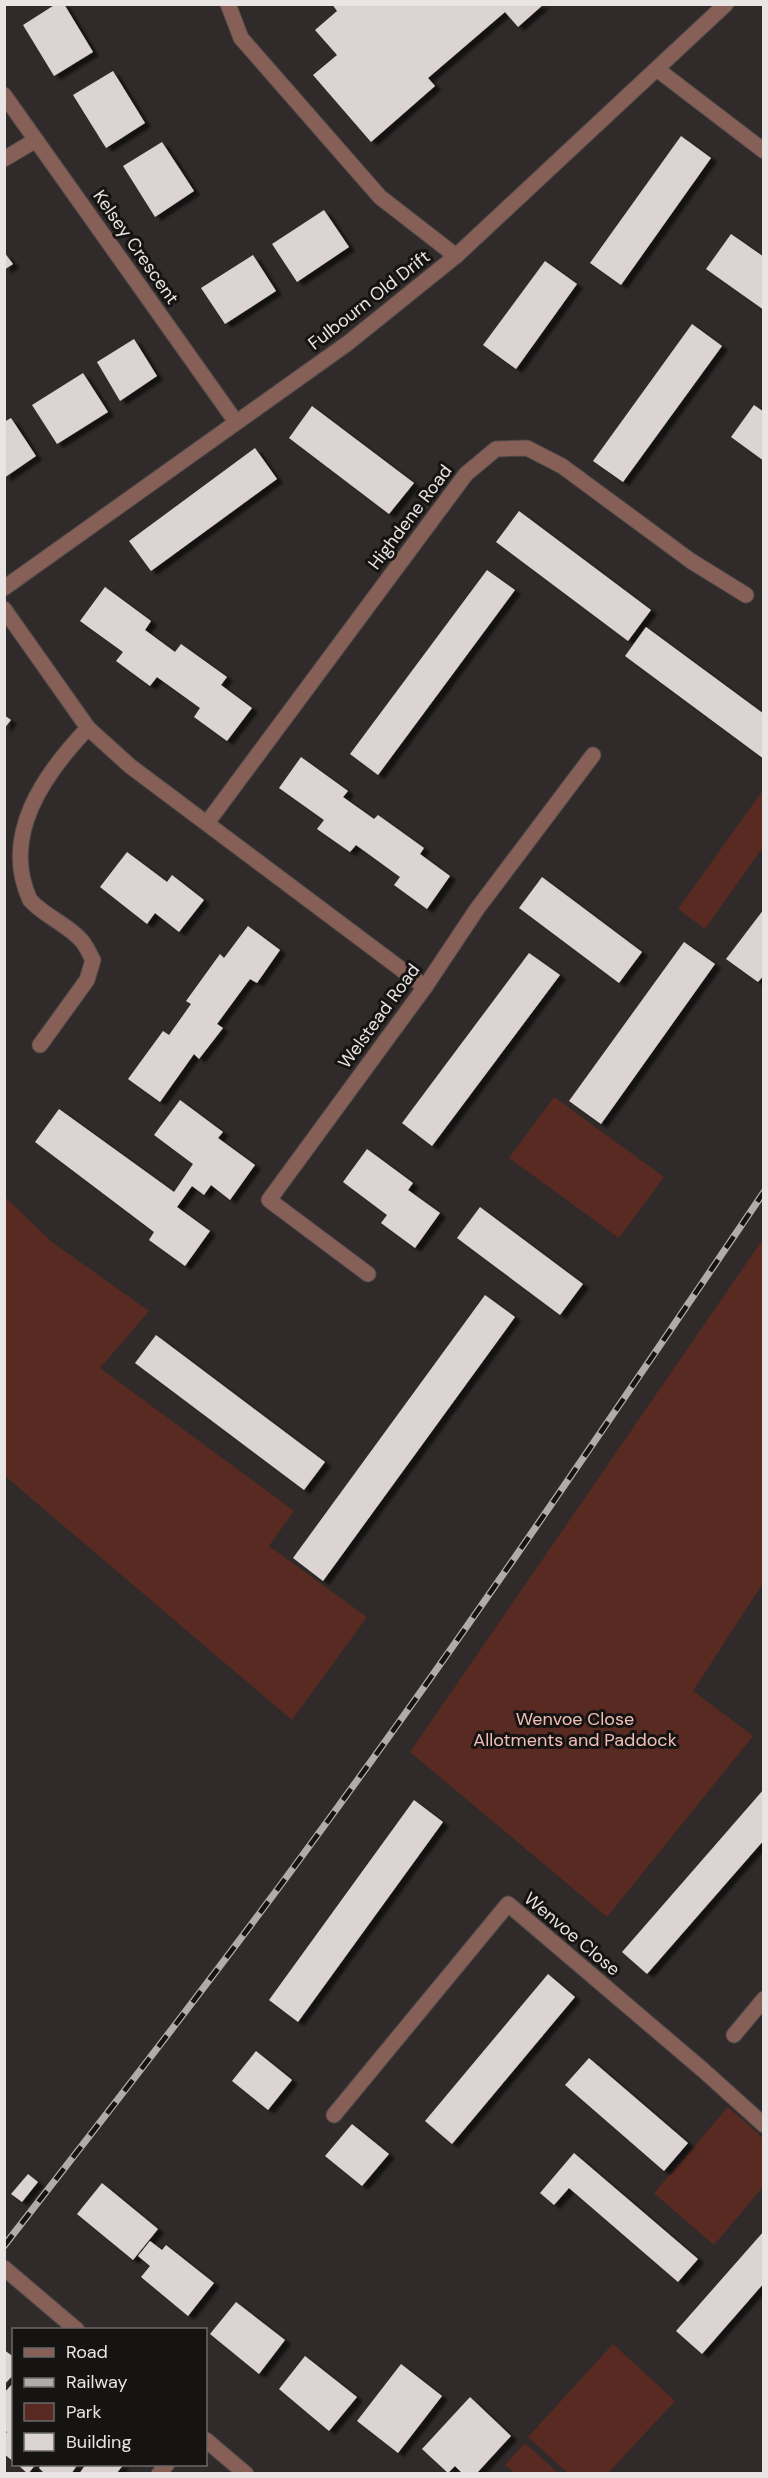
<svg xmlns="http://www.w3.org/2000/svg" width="768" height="2478" font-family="'DM Sans',sans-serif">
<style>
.green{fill:#582a21}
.building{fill:#dbd4d2;filter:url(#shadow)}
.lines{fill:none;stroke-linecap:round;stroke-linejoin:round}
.minor-casing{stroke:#4e4948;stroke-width:17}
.minor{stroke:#865f57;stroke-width:15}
.rail-casing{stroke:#b0acab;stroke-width:7}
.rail{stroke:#161413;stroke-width:4.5;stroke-dasharray:14;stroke-linecap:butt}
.labels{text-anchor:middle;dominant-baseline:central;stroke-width:6;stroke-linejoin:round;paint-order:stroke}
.street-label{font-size:18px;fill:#e9e5e4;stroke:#161413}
.park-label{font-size:18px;fill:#f2c0b6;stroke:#161413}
</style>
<defs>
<filter id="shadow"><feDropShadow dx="6" dy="4" stdDeviation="1.5" flood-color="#0009"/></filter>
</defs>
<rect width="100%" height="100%" fill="#302b2a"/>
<!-- green -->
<g class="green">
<polygon points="763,790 763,847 705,929 678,909"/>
<polygon points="554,1097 664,1177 619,1238 509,1158"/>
<polygon points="5,1197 52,1242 149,1311 100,1368 294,1511 269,1546 367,1617 292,1720 5,1476"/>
<polygon points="763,1239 763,1583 693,1691 753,1736 607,1917 410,1752"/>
<polygon points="728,2107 763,2138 763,2187 714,2245 654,2193"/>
<polygon points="613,2344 675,2401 608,2473 568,2473 528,2437"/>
<polygon points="525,2443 558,2473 515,2473 505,2465"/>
</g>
<!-- building -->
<g class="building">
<polygon points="56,4 64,4 93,52 54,76 23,25"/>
<polygon points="332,4 544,4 518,27 505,12 428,78 435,86 371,142 313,75 337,55 315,30 337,11"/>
<polygon points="113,71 145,123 106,148 73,95"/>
<polygon points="681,136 711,158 621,285 590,263"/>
<polygon points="162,142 194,191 155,217 123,166"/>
<polygon points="324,210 349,247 297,282 272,244"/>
<polygon points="731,234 764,257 764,310 706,269"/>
<polygon points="4,252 13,264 4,270"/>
<polygon points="253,255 276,291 225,324 201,288"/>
<polygon points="545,261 577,284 516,369 483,345"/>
<polygon points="692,324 722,346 623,482 593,461"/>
<polygon points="134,339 157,376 120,401 97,362"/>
<polygon points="83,373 108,412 57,444 32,405"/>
<polygon points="754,405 764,412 764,461 731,437"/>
<polygon points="312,406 414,483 389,514 289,438"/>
<polygon points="11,418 36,456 4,478 4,422"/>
<polygon points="255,448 277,479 151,571 129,541"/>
<polygon points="519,511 651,610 628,641 496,542"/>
<polygon points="487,570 515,590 378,775 350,754"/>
<polygon points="105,587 151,621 145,630 175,652 181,644 227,677 221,685 252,708 227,741 194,717 200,708 157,677 150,686 116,661 123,652 80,621"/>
<polygon points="646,627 764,714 764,759 625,656"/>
<polygon points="4,715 11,720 4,729"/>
<polygon points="301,757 348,791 343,797 374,819 378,815 424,848 420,854 450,876 427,909 394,885 400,877 356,845 350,852 317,829 324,820 279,788"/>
<polygon points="127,852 167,882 172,875 204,900 179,932 155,913 147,924 100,887"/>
<polygon points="542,877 642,952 619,983 519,908"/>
<polygon points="764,909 764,975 758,982 726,959"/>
<polygon points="248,926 280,950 257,983 250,979 217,1024 223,1028 199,1059 194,1054 160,1102 128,1079 163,1031 169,1035 191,1004 186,1001 220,954 224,958"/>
<polygon points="684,942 715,964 601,1124 569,1101"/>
<polygon points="529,953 560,975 432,1146 402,1123"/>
<polygon points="180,1100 223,1132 218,1138 255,1165 230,1200 211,1185 204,1195 192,1186 177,1207 210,1231 185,1266 149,1240 154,1232 35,1142 59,1109 174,1192 193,1164 154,1135"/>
<polygon points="367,1149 413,1183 408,1190 440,1213 415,1248 381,1223 387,1215 343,1182"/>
<polygon points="480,1207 583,1284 560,1315 457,1238"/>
<polygon points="485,1295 515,1317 323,1581 293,1558"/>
<polygon points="156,1335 325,1462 304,1490 135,1363"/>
<polygon points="764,1789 764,1840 647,1974 622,1952"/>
<polygon points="414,1800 443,1822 298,2022 269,2000"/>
<polygon points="548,1974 575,1997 452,2144 425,2121"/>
<polygon points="256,2051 292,2080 268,2110 232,2081"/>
<polygon points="589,2058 688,2143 664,2171 565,2085"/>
<polygon points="352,2124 389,2154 362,2186 325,2156"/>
<polygon points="574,2153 698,2259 678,2282 569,2188 554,2205 540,2193"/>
<polygon points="28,2174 38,2182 22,2202 11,2194"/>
<polygon points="102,2183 158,2229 133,2260 77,2214"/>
<polygon points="764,2231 764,2283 702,2354 676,2331"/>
<polygon points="150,2241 162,2250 166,2245 214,2283 188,2316 141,2277 150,2266 138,2256"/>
<polygon points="236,2302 285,2340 259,2374 210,2334"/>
<polygon points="4,2350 14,2357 14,2374 4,2385"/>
<polygon points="305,2356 357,2397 329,2431 279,2389"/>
<polygon points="401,2364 442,2396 398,2453 357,2421"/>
<polygon points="14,2382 14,2462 4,2454 4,2435 7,2432 4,2430 4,2393"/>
<polygon points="470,2397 511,2436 476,2474 463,2474 455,2466 448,2473 422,2449"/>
<polygon points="17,2464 36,2464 28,2474"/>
<polygon points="42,2464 78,2464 71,2474 45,2474 39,2468"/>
<polygon points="86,2464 124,2464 116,2474 79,2474"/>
</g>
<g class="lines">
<defs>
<g id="minor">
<polyline points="228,4 241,38 380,197 456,256"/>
<polyline points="658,70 764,151"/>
<polyline points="4,95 236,422"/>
<polyline points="4,159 36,140"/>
<polyline points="4,588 348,343 456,256 726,4"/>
<polyline points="4,609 88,728 130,766 425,987"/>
<polyline points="207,823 466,474 496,449 527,448 562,466 691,561 746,595"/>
<path d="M40,1045L87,980L93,960C89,953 86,945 81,940C67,924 44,916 30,900C0,835 45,773 88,728"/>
<polyline points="368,1274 269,1200 425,987 477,909 593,755"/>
<polyline points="734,2035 764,1999"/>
<polyline points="334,2115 508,1904 703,2070 764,2125"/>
<polyline points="4,2268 77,2330"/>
<polyline points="206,2440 246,2474"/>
<polyline points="159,2474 167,2464"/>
</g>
</defs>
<!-- minor casing -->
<use href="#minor" class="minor-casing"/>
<!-- minor -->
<use href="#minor" class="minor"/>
<defs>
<path id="rail" d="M4,2246C108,2112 213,1978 313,1841C469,1629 616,1410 764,1192"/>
</defs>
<!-- rail casing -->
<use href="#rail" class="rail-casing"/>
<!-- rail -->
<use href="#rail" class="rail"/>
</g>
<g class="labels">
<!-- street labels -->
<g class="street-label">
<text transform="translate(136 247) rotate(55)">Kelsey Crescent</text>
<text transform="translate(369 300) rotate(-38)">Fulbourn Old Drift</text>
<text transform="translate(410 517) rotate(-53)">Highdene Road</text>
<text transform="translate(379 1016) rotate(-54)">Welstead Road</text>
<text transform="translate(572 1934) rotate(40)">Wenvoe Close</text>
</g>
<!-- park labels -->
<g class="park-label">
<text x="575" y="1719">Wenvoe Close<tspan x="575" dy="21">Allotments and Paddock</tspan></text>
</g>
</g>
<!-- border -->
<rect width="768" height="2478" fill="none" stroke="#e9e5e4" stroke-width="12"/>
<!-- legend -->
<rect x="12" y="2328" width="195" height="138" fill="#161413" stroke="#6a6867" stroke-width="1.5"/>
<rect x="24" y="2348" width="30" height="9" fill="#865f57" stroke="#6a6867" stroke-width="1.5"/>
<text x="66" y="2358" font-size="18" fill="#e9e5e4">Road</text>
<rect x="24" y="2378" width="30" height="9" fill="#b0acab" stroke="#6a6867" stroke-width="1.5"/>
<text x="66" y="2388" font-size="18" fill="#e9e5e4">Railway</text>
<rect x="24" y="2403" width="30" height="18" fill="#582a21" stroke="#6a6867" stroke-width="1.5"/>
<text x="66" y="2418" font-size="18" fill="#e9e5e4">Park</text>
<rect x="24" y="2433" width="30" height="18" fill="#dbd4d2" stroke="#6a6867" stroke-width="1.5"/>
<text x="66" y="2448" font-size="18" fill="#e9e5e4">Building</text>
</svg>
